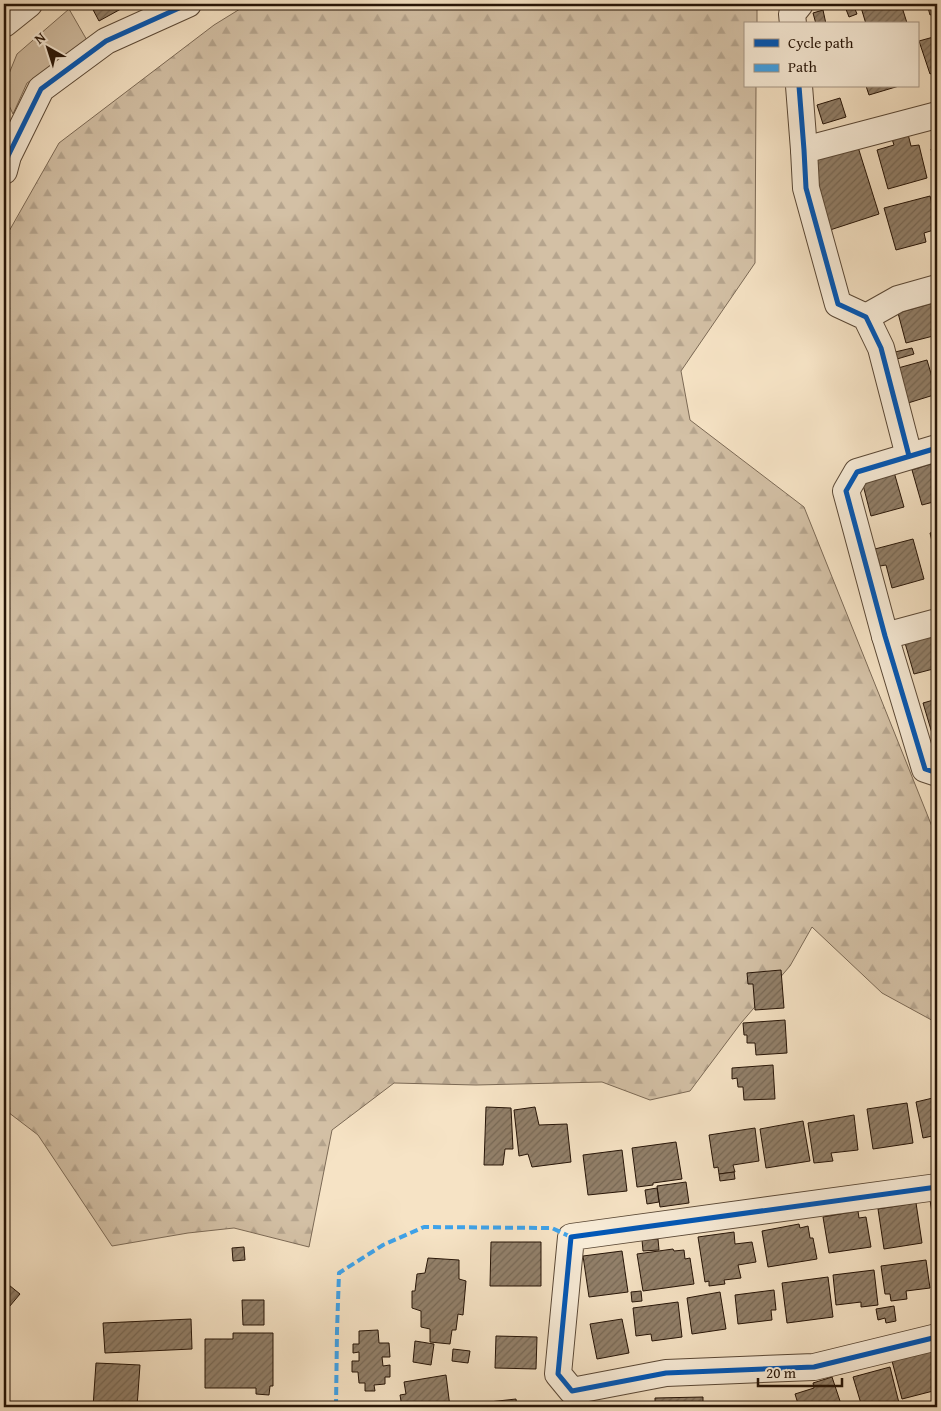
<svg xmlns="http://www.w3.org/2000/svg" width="941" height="1411" font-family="'Gentium Book Plus',serif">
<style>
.forest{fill:url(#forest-firs);stroke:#7c6a56}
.park{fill:#d3c0a5;stroke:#7c6a56}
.building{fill:url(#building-hatch);stroke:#261407}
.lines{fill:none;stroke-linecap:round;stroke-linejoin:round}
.minor-casing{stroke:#5a4836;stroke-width:28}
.minor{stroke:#f9edd9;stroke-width:26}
.quiet{stroke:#3ea2e9;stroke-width:4;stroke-dasharray:8 4;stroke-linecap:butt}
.cycleway-casing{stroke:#f9edd9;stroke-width:8}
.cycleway{stroke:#0057b8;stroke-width:5}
</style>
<defs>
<pattern id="forest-firs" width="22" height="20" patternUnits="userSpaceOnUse" patternTransform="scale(1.25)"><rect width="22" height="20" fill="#d3c0a5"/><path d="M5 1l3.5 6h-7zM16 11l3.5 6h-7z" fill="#b5a48d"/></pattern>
<pattern id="building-hatch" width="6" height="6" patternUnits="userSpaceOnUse" patternTransform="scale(1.25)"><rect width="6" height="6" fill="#92806a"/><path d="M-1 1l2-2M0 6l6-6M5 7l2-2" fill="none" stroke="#776855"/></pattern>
</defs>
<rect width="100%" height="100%" fill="#f6e3c5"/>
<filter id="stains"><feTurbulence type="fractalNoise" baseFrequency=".004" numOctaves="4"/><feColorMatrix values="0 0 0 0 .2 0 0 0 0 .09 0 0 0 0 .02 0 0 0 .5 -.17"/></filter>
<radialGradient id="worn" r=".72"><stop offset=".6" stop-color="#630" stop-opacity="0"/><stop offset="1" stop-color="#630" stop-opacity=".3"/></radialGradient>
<!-- forest -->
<polygon class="forest" points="248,4 757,4 757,24 745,24 745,86 756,86 755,263 681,371 690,420 804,507 937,839 937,1023 882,993 812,927 790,966 741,1023 690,1091 650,1100 602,1082 476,1085 394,1083 332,1130 309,1247 234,1228 188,1233 112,1246 38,1135 4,1109 4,240 59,143 214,25"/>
<!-- park -->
<polygon class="park" points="69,9 88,42 27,83 13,114 4,95 4,86 17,54"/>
<!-- building -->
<g class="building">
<polygon points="90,4 130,4 99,21"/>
<polygon points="844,4 853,4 857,14 849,17"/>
<polygon points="860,4 901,4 907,23 903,24 866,24"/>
<polygon points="927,4 937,4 937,13 930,15"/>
<polygon points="823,10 826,24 816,24 813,13"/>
<polygon points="937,36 937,71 930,74 919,41"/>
<polygon points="866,86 899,86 869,95"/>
<polygon points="840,98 846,117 823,124 817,105"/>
<polygon points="908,134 911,146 919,145 927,178 888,189 877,150 894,145 892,139"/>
<polygon points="937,137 937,172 931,149 935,148 933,138"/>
<polygon points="858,147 879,214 830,230 809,162"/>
<polygon points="930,196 937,222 937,229 924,233 926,242 896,250 884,208"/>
<polygon points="933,303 937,320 937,335 906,343 898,313"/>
<polygon points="912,348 914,354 897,359 895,352"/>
<polygon points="927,360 937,394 908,403 898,368"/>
<polygon points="937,462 937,501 922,505 912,470"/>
<polygon points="894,472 904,507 871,516 862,481"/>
<polygon points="937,531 937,562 930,533"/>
<polygon points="913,539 924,579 892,588 886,565 880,566 875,549"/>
<polygon points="937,633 937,668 914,674 905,643"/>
<polygon points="937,699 937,739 934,740 923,703"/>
<polygon points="781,970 784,1008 755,1010 753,984 748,984 747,973"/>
<polygon points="785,1020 787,1053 756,1055 755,1043 747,1043 747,1035 744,1035 743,1023"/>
<polygon points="773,1065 775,1099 744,1100 743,1087 738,1087 737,1078 732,1079 732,1068"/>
<polygon points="937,1097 937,1135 923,1138 916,1102"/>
<polygon points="907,1103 913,1143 873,1149 867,1109"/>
<polygon points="486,1107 511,1108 513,1149 505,1149 503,1165 484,1165"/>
<polygon points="535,1107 539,1125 567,1124 571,1162 532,1167 528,1154 519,1156 514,1110"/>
<polygon points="854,1115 858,1150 831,1153 833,1161 814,1163 808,1123"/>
<polygon points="803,1121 810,1161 766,1168 760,1129"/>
<polygon points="755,1128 759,1161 733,1165 735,1172 719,1174 718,1167 714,1168 709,1135"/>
<polygon points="676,1142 682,1179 653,1183 653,1185 637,1187 632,1148"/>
<polygon points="622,1150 627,1191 588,1195 583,1155"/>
<polygon points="734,1172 735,1179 720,1181 719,1174"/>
<polygon points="686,1182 689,1203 660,1207 657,1186"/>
<polygon points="657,1188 659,1202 647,1204 645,1190"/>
<polygon points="937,1198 937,1244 930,1200"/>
<polygon points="916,1203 922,1243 884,1249 878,1209"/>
<polygon points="858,1211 859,1218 866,1217 871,1247 829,1253 823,1217"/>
<polygon points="799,1224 800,1228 808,1226 810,1238 813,1238 817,1259 768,1267 762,1231"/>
<polygon points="734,1232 735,1244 752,1242 756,1262 738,1265 741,1278 724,1280 725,1284 709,1286 709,1281 705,1282 698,1237"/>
<polygon points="658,1239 659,1250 643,1251 642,1240"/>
<polygon points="491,1242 541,1242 541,1286 490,1286"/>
<polygon points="244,1247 245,1260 233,1261 232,1248"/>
<polygon points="673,1249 674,1251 684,1250 685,1259 690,1258 694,1284 643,1291 637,1254"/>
<polygon points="622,1251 628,1292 589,1297 583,1256"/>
<polygon points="428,1258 459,1260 459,1279 466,1281 463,1315 458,1314 456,1330 452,1330 450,1344 430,1342 430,1329 421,1327 421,1311 412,1308 412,1291 415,1291 417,1274 425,1273"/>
<polygon points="926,1260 930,1288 906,1291 907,1299 891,1301 890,1294 885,1294 881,1266"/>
<polygon points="937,1260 937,1284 933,1261"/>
<polygon points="874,1270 878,1305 861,1307 861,1302 836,1305 833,1275"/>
<polygon points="828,1277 833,1317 787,1323 782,1283"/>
<polygon points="4,1281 20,1294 4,1313"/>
<polygon points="774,1290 776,1310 771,1310 772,1320 738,1324 735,1295"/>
<polygon points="641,1291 642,1301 632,1302 631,1292"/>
<polygon points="720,1292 726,1329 692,1334 687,1298"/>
<polygon points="242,1300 264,1300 264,1325 243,1325"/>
<polygon points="678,1302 682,1337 652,1341 651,1334 636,1336 633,1308"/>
<polygon points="894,1306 896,1321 886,1323 885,1318 878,1320 876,1309"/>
<polygon points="191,1319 192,1349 105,1353 103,1323"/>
<polygon points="622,1319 629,1353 597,1359 590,1324"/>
<polygon points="378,1330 379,1343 389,1343 390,1357 382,1357 383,1366 390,1365 390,1377 385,1377 385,1384 374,1385 375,1391 365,1391 365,1383 359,1383 358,1372 352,1372 352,1361 359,1361 359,1352 353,1353 353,1344 359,1344 359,1331"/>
<polygon points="233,1333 273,1333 273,1386 270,1386 269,1395 256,1394 256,1388 205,1388 205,1339 233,1339"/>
<polygon points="496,1336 537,1337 536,1369 495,1368"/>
<polygon points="415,1341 434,1344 431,1365 413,1362"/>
<polygon points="453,1349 470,1351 468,1363 452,1361"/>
<polygon points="932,1350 937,1370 937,1390 902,1399 892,1361"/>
<polygon points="96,1363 140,1365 137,1407 93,1407"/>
<polygon points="890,1367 899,1403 882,1407 862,1407 853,1377"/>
<polygon points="446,1375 450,1407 402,1407 400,1395 406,1394 404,1382"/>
<polygon points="832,1377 842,1407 799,1407 795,1394 814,1388 813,1383"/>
<polygon points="703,1397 703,1407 655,1407 655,1398"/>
<polygon points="516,1399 517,1407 480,1407 480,1403"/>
<rect x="353" y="1404" width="17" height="3"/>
</g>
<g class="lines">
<defs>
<g id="minor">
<polyline points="4,24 29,4"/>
<polyline points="793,24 792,14 800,4"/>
<polyline points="799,86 804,150 806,188 838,304 866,317 881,348 909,456"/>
<polyline points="804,150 937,115"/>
<polyline points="4,171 8,156 41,89 106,41 188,4"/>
<polyline points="866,317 898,299 937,288"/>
<polyline points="937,448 857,472 846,491 885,636 925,769 937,773"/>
<polyline points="885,636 937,622"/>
<polyline points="937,1187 571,1237 558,1374 572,1391 666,1373 814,1367 937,1337"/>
</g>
</defs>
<!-- minor casing -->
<use href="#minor" class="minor-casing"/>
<!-- minor -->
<use href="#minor" class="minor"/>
<!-- quiet -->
<polyline class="quiet" points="336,1407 337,1331 339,1273 383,1245 424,1227 552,1228 571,1237"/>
<defs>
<g id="cycleway">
<polyline points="799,86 804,150 806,188 838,304 866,317 881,348 909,456"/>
<polyline points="4,171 8,156 41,89 106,41 188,4"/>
<polyline points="937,448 857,472 846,491 885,636 925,769 937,773"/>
<polyline points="937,1187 571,1237 558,1374 572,1391 666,1373 814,1367 937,1337"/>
</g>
</defs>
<!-- cycleway casing -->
<use href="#cycleway" class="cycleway-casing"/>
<!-- cycleway -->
<use href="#cycleway" class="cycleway"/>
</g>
<!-- margin -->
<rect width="941" height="1411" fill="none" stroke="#f6e3c5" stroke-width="20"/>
<rect x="5" y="5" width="931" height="1401" fill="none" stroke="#261407" stroke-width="2.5"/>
<rect x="10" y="10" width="921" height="1391" fill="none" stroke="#261407"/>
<!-- legend -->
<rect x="744" y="22" width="175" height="65" fill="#f9edd9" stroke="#a59685"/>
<rect x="754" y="39" width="25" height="8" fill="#0057b8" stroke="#a59685"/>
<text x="788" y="48" font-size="15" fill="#261407">Cycle path</text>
<rect x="754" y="64" width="25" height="8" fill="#3ea2e9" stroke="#a59685"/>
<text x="788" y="72" font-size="15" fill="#261407">Path</text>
<!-- north arrow -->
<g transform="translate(48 48) rotate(321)" stroke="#f9edd9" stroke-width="4" paint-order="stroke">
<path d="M0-4L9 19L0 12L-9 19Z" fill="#261407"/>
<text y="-8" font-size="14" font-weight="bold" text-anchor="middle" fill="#261407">N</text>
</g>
<!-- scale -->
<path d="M758 1378v8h84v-8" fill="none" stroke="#261407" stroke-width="2.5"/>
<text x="766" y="1378" font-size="15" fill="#261407" stroke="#f9edd9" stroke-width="4" paint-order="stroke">20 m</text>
<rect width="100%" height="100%" filter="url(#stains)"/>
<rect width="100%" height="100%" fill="url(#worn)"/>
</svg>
